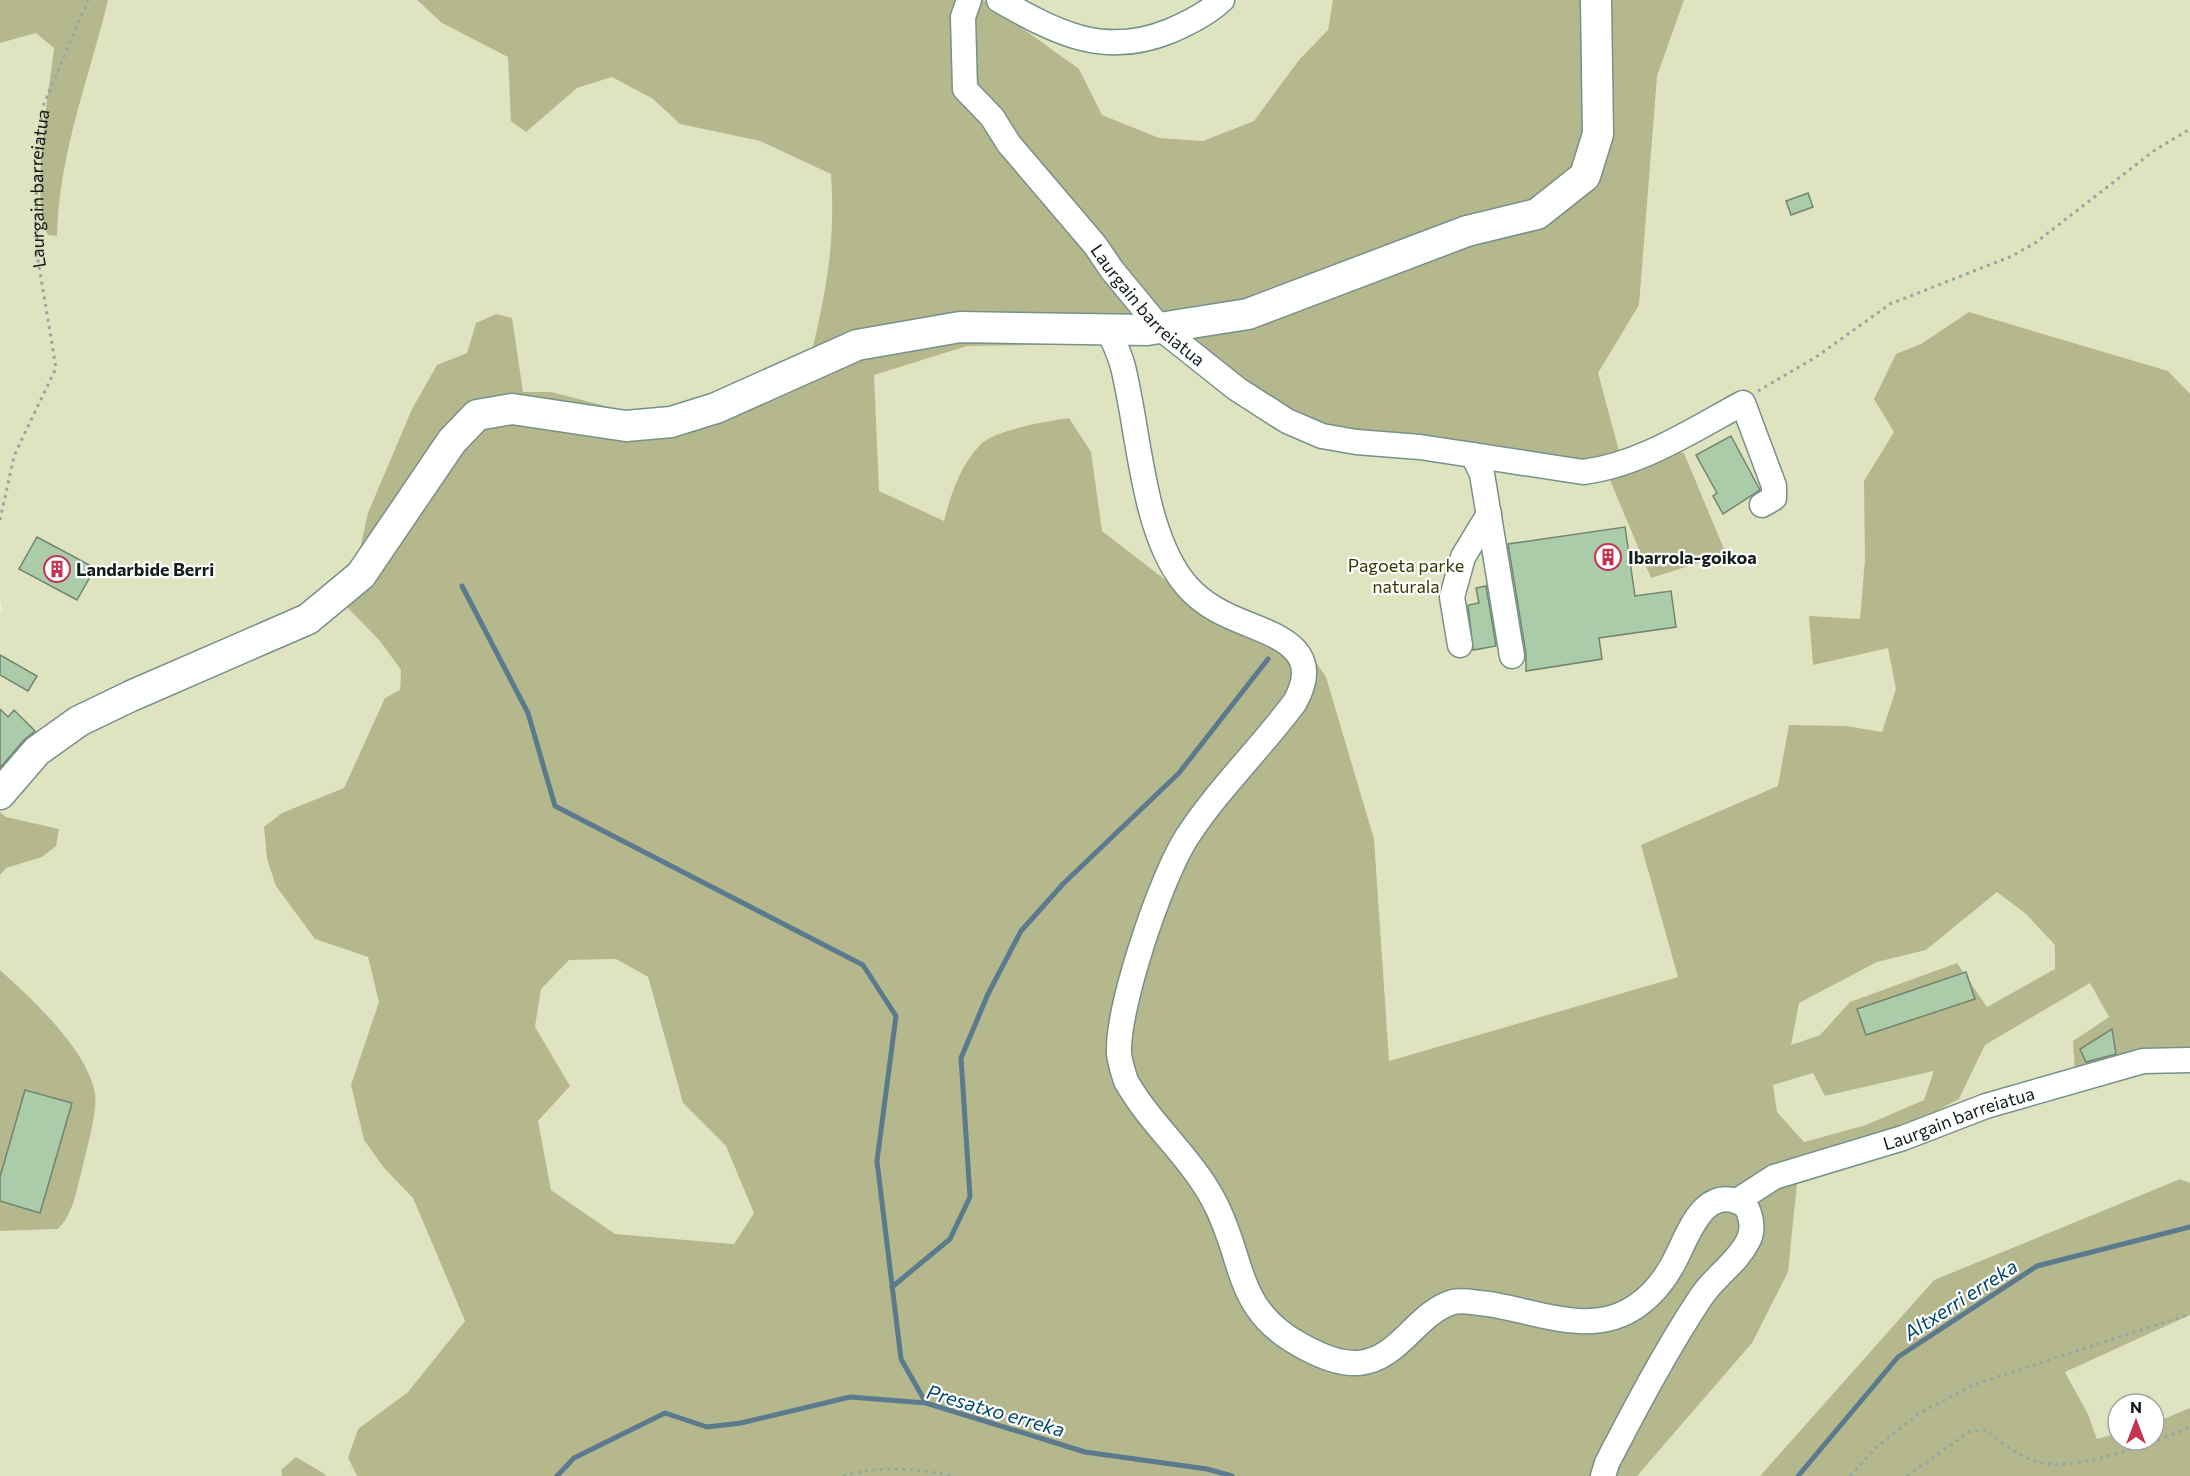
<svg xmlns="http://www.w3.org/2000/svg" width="2190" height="1476" font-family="Commissioner,sans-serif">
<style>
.green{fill:#e0e3bf}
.forest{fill:#b5b88c;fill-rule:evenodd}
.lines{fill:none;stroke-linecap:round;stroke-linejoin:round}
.stream{stroke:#5c7a8e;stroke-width:5}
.building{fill:#aacca8;stroke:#738472;stroke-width:1.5}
.minor-casing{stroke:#759189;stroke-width:27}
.major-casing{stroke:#759189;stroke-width:33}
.path{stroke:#92a9a3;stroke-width:3;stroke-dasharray:3 4.5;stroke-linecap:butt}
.minor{stroke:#fff;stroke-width:24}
.major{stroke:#fff;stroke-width:30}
.labels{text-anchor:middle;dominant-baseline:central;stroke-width:4.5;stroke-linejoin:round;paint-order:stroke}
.street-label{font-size:18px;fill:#131e1b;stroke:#fff}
.poi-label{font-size:18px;font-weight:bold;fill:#131e1b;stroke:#fff;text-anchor:start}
.park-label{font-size:18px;fill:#373800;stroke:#fff}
.water-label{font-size:20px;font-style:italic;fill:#00476e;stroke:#fff}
</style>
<rect width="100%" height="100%" fill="#d7f5ec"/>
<!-- green -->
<g class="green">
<path d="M108,0H417L442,23L509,57L510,80L525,131L577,88L612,77L653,99L680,124L760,141L832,174C836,247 825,297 808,367L700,407L633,413L551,392H523L519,368L476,323L467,353L437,366L412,409L380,641L401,670L400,691L385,698L344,788L283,813L315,939L368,957L379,1002L351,1085L364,1140L384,1168L413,1198L465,1321L408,1392L358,1429L348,1458L357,1476H326L296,1457L281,1470L282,1476H0V1231L58,1229C74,1213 76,1191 82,1170C86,1153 98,1110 95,1093C87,1047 33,1001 0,970V875L6,868L42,857L56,846L59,829L5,817L0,812V612L2,609L0,600V43L36,33L54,47C46,111 37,171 48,235L56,236L58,196L64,159Z"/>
<polygon points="865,0 2190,0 2190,964 1990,833 630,1476 770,1329 827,926"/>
<polygon points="1997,892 2026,914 2055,945 2055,969 1987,1007 1850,1002 1820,1035 1790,1045 1799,1003 1877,962 1926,950"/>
<polygon points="616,959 647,977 683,1103 726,1146 754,1212 734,1244 615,1234 551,1190 538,1121 535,1027 541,989 568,960"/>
<polygon points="2091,982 2109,1017 2073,1041 2190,1052 2190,1183 2179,1179 1934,1280 1760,1476 1637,1476 1752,1343 1788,1272 1798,1165 1959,1099 1985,1045"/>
<polygon points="1935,1071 1924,1100 1867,1125 1804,1142 1777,1112 1773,1085 1813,1073 1826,1096"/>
<polygon points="2190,1315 2190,1408 2154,1423 2154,1404 2118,1404 2118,1433 2097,1439 2088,1414 2065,1371"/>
</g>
<!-- forest -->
<g class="forest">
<path d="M0,0H108C89,79 59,153 57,236L48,235C30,196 49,92 54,48L36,33L0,43Z"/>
<path d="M417,0H983L1079,69L1102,115L1159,138L1203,141L1254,121L1299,60L1328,30L1333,0H1684L1657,76L1639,305L1598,373L1619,451L1684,453L1726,554L1651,578L1602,461L1560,460L1297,433L1157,343L967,346L874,375L879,491L944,521C951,494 960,466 980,445C994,430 1048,421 1069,418L1091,452L1102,531L1198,605L1311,655L1326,677L1374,839L1389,1061L1678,977L1641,845L1778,786L1789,725L1846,726L1882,732L1896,689L1888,648L1813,665L1809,616L1860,619L1865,559L1864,481L1894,432L1874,399L1896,354L1921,344L1969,312L2168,371L2190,394V1052L2075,1072L2073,1041L2109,1017L2090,983L1985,1045L1959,1099L1899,1131L1799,1164L1788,1272L1752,1343L1637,1476H357L348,1458L358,1429L408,1392L465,1321L413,1198L384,1168L364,1140L351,1085L379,1002L368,957L315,939L276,886L267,859L264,827L282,813L344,788L385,698L400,690L401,670L380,641L347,607L368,513L412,409L437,365L467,353L476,323L496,314L512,318L523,392H551L633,413L700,407L808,367C825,297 836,247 831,174L760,141L680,124L653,99L612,77L577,88L526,132L511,121L508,57L442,23ZM1997,892L2026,914L2055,945V969L1987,1007L1957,963L1850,1002L1820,1035L1791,1045L1799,1003L1877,962L1926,950ZM616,959L648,977L683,1103L726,1146L754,1213L734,1244L615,1234L551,1190L538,1121L570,1086L535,1027L541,989L569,960ZM1934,1071L1924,1100L1866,1125L1804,1142L1777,1112L1773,1085L1813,1073L1825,1096Z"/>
<polygon points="0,812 6,817 59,829 56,846 42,857 6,868 0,875"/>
<path d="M0,970C32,999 87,1049 95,1093C98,1110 86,1152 82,1170C76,1191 74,1213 58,1229L0,1231Z"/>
<polygon points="2180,1179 2190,1183 2190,1315 2065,1372 2088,1414 2097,1439 2118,1433 2118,1440 2154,1440 2154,1423 2190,1408 2190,1476 1760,1476 1934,1280"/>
<polygon points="296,1457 323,1473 326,1476 282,1476 281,1470"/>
</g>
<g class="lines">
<!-- stream -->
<g class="stream">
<polyline points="462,586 528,713 555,806 863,965 896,1016 877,1161 901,1359 926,1403"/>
<polyline points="892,1287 950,1239 970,1197 961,1058 988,994 1021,931 1063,884 1179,773 1268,659"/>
<polyline points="557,1476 574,1458 665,1413 707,1427 741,1423 850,1397 926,1403 1085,1452 1207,1469 1232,1476"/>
<polyline points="1798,1476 1898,1357 2037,1266 2190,1227"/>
</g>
</g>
<!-- building -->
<g class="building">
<polygon points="1808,193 1813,207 1791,215 1786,201"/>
<polygon points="1731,436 1760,490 1723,514 1713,496 1717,493 1696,455"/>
<polygon points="1625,527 1635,596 1671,591 1676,627 1599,638 1602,659 1526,671 1526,654 1508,544"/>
<polygon points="37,537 95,568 77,600 19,569"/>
<polygon points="1486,586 1496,646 1473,650 1468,605 1479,603 1476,588"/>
<polygon points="0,655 37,676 28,691 0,675"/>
<polygon points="0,709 8,717 14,710 35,731 24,740 0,768"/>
<polygon points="1966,972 1975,999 1866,1035 1857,1009"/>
<polygon points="2112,1029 2116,1054 2086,1062 2080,1049"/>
<polygon points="25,1090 72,1103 40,1213 0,1201 0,1177"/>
</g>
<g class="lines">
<defs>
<g id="minor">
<path id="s2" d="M969,0L963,17L965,89L992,117L1009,144L1095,245L1112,270L1159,327L1237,389L1287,421L1322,436L1356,442L1420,447L1583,472C1640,465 1693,430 1743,403L1774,486V498L1762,505"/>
<path d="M999,0C1057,33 1104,58 1170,31C1189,23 1207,14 1222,0"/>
<path d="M1108,329C1113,341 1120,354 1123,367C1139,431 1142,527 1182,580C1194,596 1211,608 1229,616C1267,634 1327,644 1295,702C1261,748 1218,789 1187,837C1161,877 1117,1007 1119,1054C1120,1063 1123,1072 1126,1081C1150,1124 1191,1157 1214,1201C1246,1261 1233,1310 1304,1347C1321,1356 1339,1364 1359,1363C1400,1359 1416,1313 1453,1302C1461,1300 1472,1302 1480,1303C1532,1308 1590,1340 1638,1305C1652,1295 1665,1279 1673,1264C1688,1237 1703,1180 1746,1206C1751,1216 1754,1230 1748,1241C1737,1263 1715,1276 1701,1297C1666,1350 1636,1407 1607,1463L1603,1476"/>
<polyline points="1473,455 1482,474 1512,656"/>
<polyline points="1460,645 1452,597 1463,557 1489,514"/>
<path id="s3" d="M1737,1201L1774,1177L1903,1138L1986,1106L2143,1061L2190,1060"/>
</g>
<polyline id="major" points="0,794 37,751 79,721 131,696 308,619 361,575 452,441 477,415 512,409 626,426 671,422 716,408 857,345 960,327 1147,330 1248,314 1467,231 1537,214 1585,176 1598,134 1596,0"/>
</defs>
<!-- minor casing -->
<use href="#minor" class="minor-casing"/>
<!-- major casing -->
<use href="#major" class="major-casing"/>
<!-- path -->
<g class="path">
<polyline points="1758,391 1816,357 1890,304 2012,256 2035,243 2155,150 2190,129"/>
<path id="s1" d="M0,520L14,456L56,368L37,254L36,156L43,106L88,0"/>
<path d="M843,1476C878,1465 919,1469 955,1476"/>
<polyline points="1850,1476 1877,1447 1918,1414 1973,1385 2190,1314"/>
<path d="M1907,1476L1969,1432L1986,1430C2005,1446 2026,1463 2051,1464C2087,1467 2157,1442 2190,1427"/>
</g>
<!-- minor -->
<use href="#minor" class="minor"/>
<!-- major -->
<use href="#major" class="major"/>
</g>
<!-- icons -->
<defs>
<symbol id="building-ring" viewBox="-11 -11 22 22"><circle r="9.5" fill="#fff" stroke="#c43452" stroke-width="1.5"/><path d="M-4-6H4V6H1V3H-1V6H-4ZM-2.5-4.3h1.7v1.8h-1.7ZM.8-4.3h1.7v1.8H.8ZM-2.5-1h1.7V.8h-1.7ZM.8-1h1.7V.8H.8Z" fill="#c43452"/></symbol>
</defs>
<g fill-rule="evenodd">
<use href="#building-ring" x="1593" y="542" width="30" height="30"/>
<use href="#building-ring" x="42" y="554" width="30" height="30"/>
</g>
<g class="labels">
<!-- street labels -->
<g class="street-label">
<text stroke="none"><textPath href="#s1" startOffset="344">Laurgain barreiatua</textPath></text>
<text stroke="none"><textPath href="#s2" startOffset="374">Laurgain barreiatua</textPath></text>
<text stroke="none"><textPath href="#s3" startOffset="238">Laurgain barreiatua</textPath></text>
</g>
<!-- poi labels -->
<g class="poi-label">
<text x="1628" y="557">Ibarrola-goikoa</text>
<text x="76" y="569">Landarbide Berri</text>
</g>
<!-- park labels -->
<g class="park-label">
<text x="1406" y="565">Pagoeta parke<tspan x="1406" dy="21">naturala</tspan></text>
</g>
<!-- water labels -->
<g class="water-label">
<text transform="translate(1960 1299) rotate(-33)">Altxerri erreka</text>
<text transform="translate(996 1410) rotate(16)">Presatxo erreka</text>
</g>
</g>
<!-- north arrow -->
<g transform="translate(2136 1422)"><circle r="28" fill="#ffffff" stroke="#a1a5a4" stroke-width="1.5"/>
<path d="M0-4.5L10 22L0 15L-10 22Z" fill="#c43452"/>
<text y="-9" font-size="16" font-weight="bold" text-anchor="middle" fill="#131e1b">N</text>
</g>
</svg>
